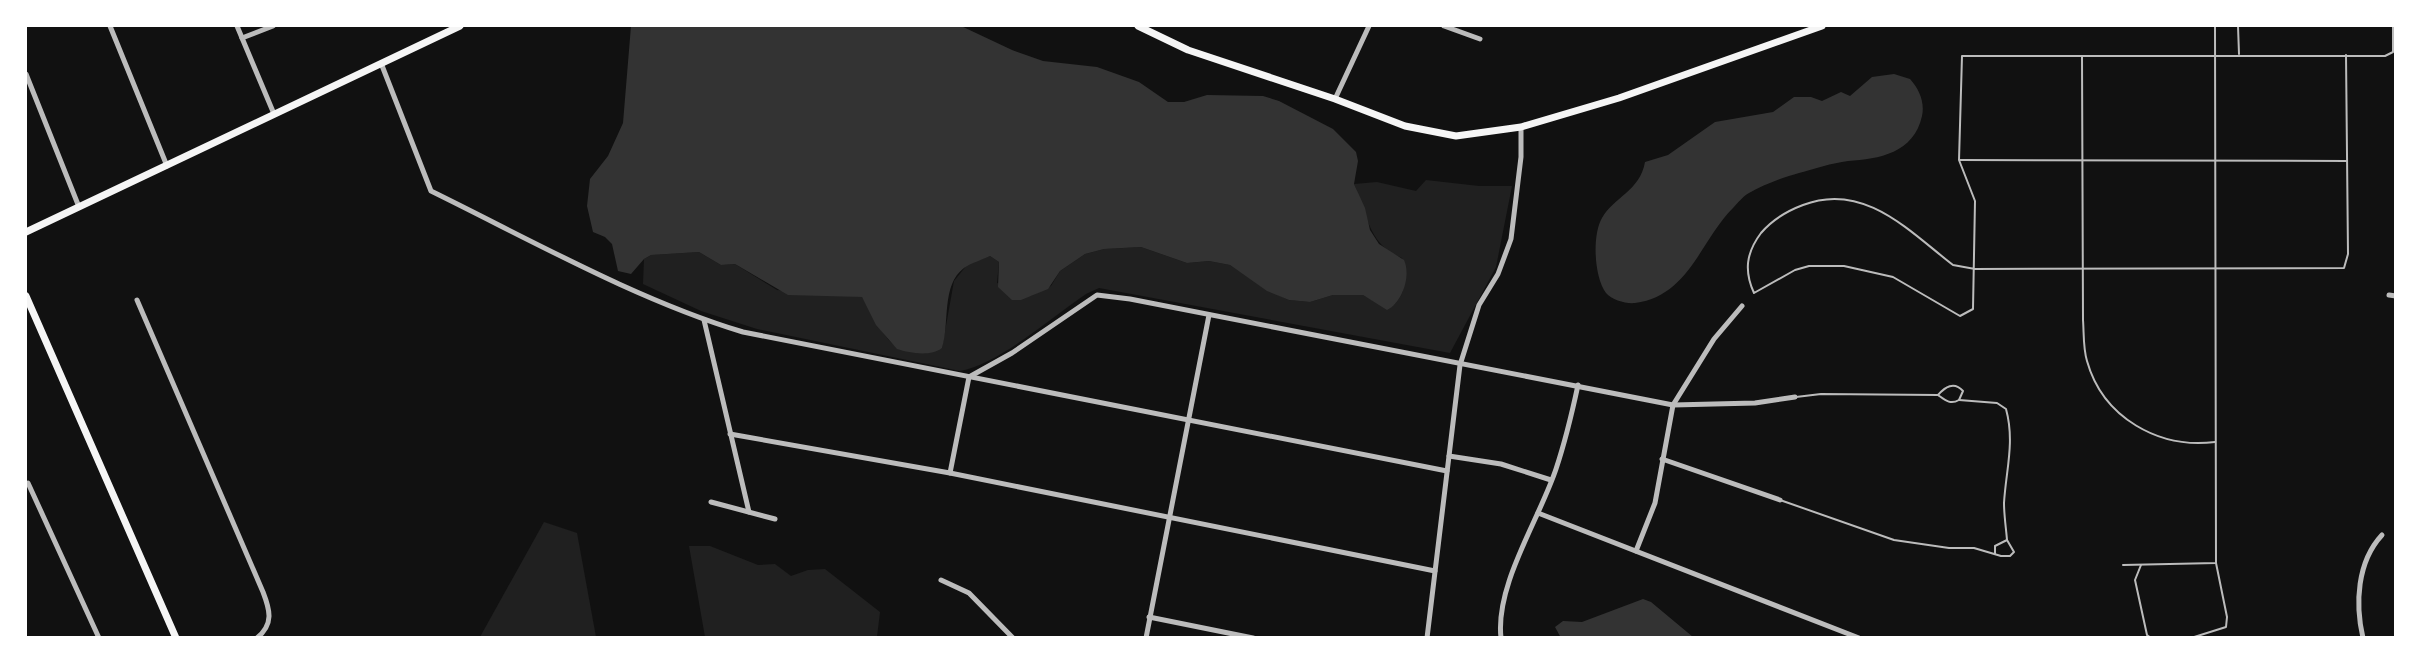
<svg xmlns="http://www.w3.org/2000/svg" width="2421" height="663" font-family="'IBM Plex Sans',sans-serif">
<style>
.green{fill:#202020}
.water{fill:#333}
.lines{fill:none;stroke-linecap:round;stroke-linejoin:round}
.service{stroke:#bcbcbc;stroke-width:2}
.minor{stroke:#bcbcbc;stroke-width:5}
.secondary{stroke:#f5f5f5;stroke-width:7}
</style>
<rect width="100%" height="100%" fill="#111"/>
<!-- green -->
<g class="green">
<path d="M1426,180L1479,186H1512L1496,267L1450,353L1099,288L1086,294C1052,317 999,364 960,371L757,329L701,311L643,284L644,259L651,255L699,252L721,265L735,264L777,290L862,297C886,334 888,363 942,348L954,281L967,265L990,256L999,262L997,283L1031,296L1051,286L1060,271L1085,254L1104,249L1141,247L1187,263L1209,261L1230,265L1267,290L1289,300L1310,302L1333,295H1363L1388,309C1407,298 1407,277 1402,258C1368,245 1367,213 1354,184L1377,182L1416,191Z"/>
<polygon points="544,522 577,533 596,637 480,637"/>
<polygon points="689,546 710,546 758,565 775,564 791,576 808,570 825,569 880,612 877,637 705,637"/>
</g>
<!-- water -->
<g class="water">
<path d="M631,26H961L1012,50L1043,61L1097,67L1139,82L1168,102H1184L1207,95L1263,96L1279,101L1333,129L1356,152L1358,161L1354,184L1365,208L1370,230L1379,244L1404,260C1411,275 1403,302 1387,310L1363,295H1333L1310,302L1289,300L1267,291L1230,265L1209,261L1187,263L1141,247L1104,249L1085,254L1060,271L1048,289L1021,300H1012L998,287L999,262L990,256C982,260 971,263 964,268C941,285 950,323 942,348C930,357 910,353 897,349L876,325L862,297L788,295L735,264L721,265L699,252L651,255L644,259L631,274L618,271L612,244L605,237L593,232L587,206L590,179L608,156L623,123Z"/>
<path d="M1894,74L1910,79C1919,89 1925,102 1922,116C1914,153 1879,159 1848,161C1832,163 1814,169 1799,173C1784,177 1763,185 1749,193C1742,197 1738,203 1733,208C1700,241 1689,296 1635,303C1626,304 1612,300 1606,293C1594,277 1592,235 1602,218C1614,197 1640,191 1645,162L1668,155L1715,122L1773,112L1794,97H1811L1822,101L1841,92L1850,96L1872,77Z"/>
<polygon points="1643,599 1651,602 1693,637 1561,638 1555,627 1563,621 1582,622"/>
</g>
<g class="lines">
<!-- service -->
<g class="service">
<polyline points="2238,26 2239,54"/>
<path d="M2346,55L2348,254L2344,268L1975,269L1953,265C1910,232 1864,181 1803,205C1787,211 1772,220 1761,233C1746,253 1744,271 1754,293L1795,270L1809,266H1844L1893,277L1960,316L1973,309L1975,201L1959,160L1962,56H2385L2393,52V26"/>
<path d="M2082,56L2083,320C2084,333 2083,348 2087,361C2103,418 2159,449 2215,442"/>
<polyline points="1960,160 2347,161"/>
<path d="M1796,397L1821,394L1938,395C1945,400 1950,405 1959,400L1963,391C1954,381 1945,387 1938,395"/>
<path d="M1959,400L1997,403L2006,409C2015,442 2006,470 2004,503C2004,515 2006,528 2007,540"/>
<polyline points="1780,500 1894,540 1949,548 1974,548 2001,556 2010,556 2014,552 2007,540 1995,546 1995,554"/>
<polyline points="2123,565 2216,563 2215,26"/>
<polyline points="2141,565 2135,580 2147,635 2151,638"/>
<polyline points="2191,638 2226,627 2227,617 2216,563"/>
</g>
<!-- minor -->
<g class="minor">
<polyline points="110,26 167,166"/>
<polyline points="237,26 274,114"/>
<polyline points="1444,26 1480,39"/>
<polyline points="242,38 273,26"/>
<path d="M381,63L431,191C531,240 637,300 743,332L1447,471"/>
<polyline points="26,74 79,207"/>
<polyline points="1335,99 1369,26"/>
<polyline points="2389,295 2396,296"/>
<path d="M137,300L263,592C270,610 274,624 257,638"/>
<polyline points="704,320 749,512"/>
<polyline points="730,434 950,473 1435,571"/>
<polyline points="1449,456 1501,464 1551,480"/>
<polyline points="1662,459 1780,500"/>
<polyline points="950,473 969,377 1012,353 1097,295 1130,299 1673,405 1755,403 1795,397"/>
<polyline points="28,483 99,638"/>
<polyline points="711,502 775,519"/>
<polyline points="1538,513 1859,638"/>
<polyline points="1636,551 1655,503 1673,405 1714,339 1742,306"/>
<polyline points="941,580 969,593 1013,638"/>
<polyline points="1149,617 1253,638"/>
<polyline points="1146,638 1209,315"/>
<polyline points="1427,638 1460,365 1479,305 1498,274 1511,239 1521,157 1521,127"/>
<path d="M1501,638C1495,585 1539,520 1556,469C1565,442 1572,413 1578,385"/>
<path d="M2363,638C2355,604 2357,562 2382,535"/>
</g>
<!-- secondary -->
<g class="secondary">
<polyline points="1138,26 1188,50 1335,99 1405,126 1456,136 1521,127 1619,98 1822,26"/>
<polyline points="26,232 460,26"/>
<polyline points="26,296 176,638"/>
</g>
</g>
<!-- border -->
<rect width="2421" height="663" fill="none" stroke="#ffffff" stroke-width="54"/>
</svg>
